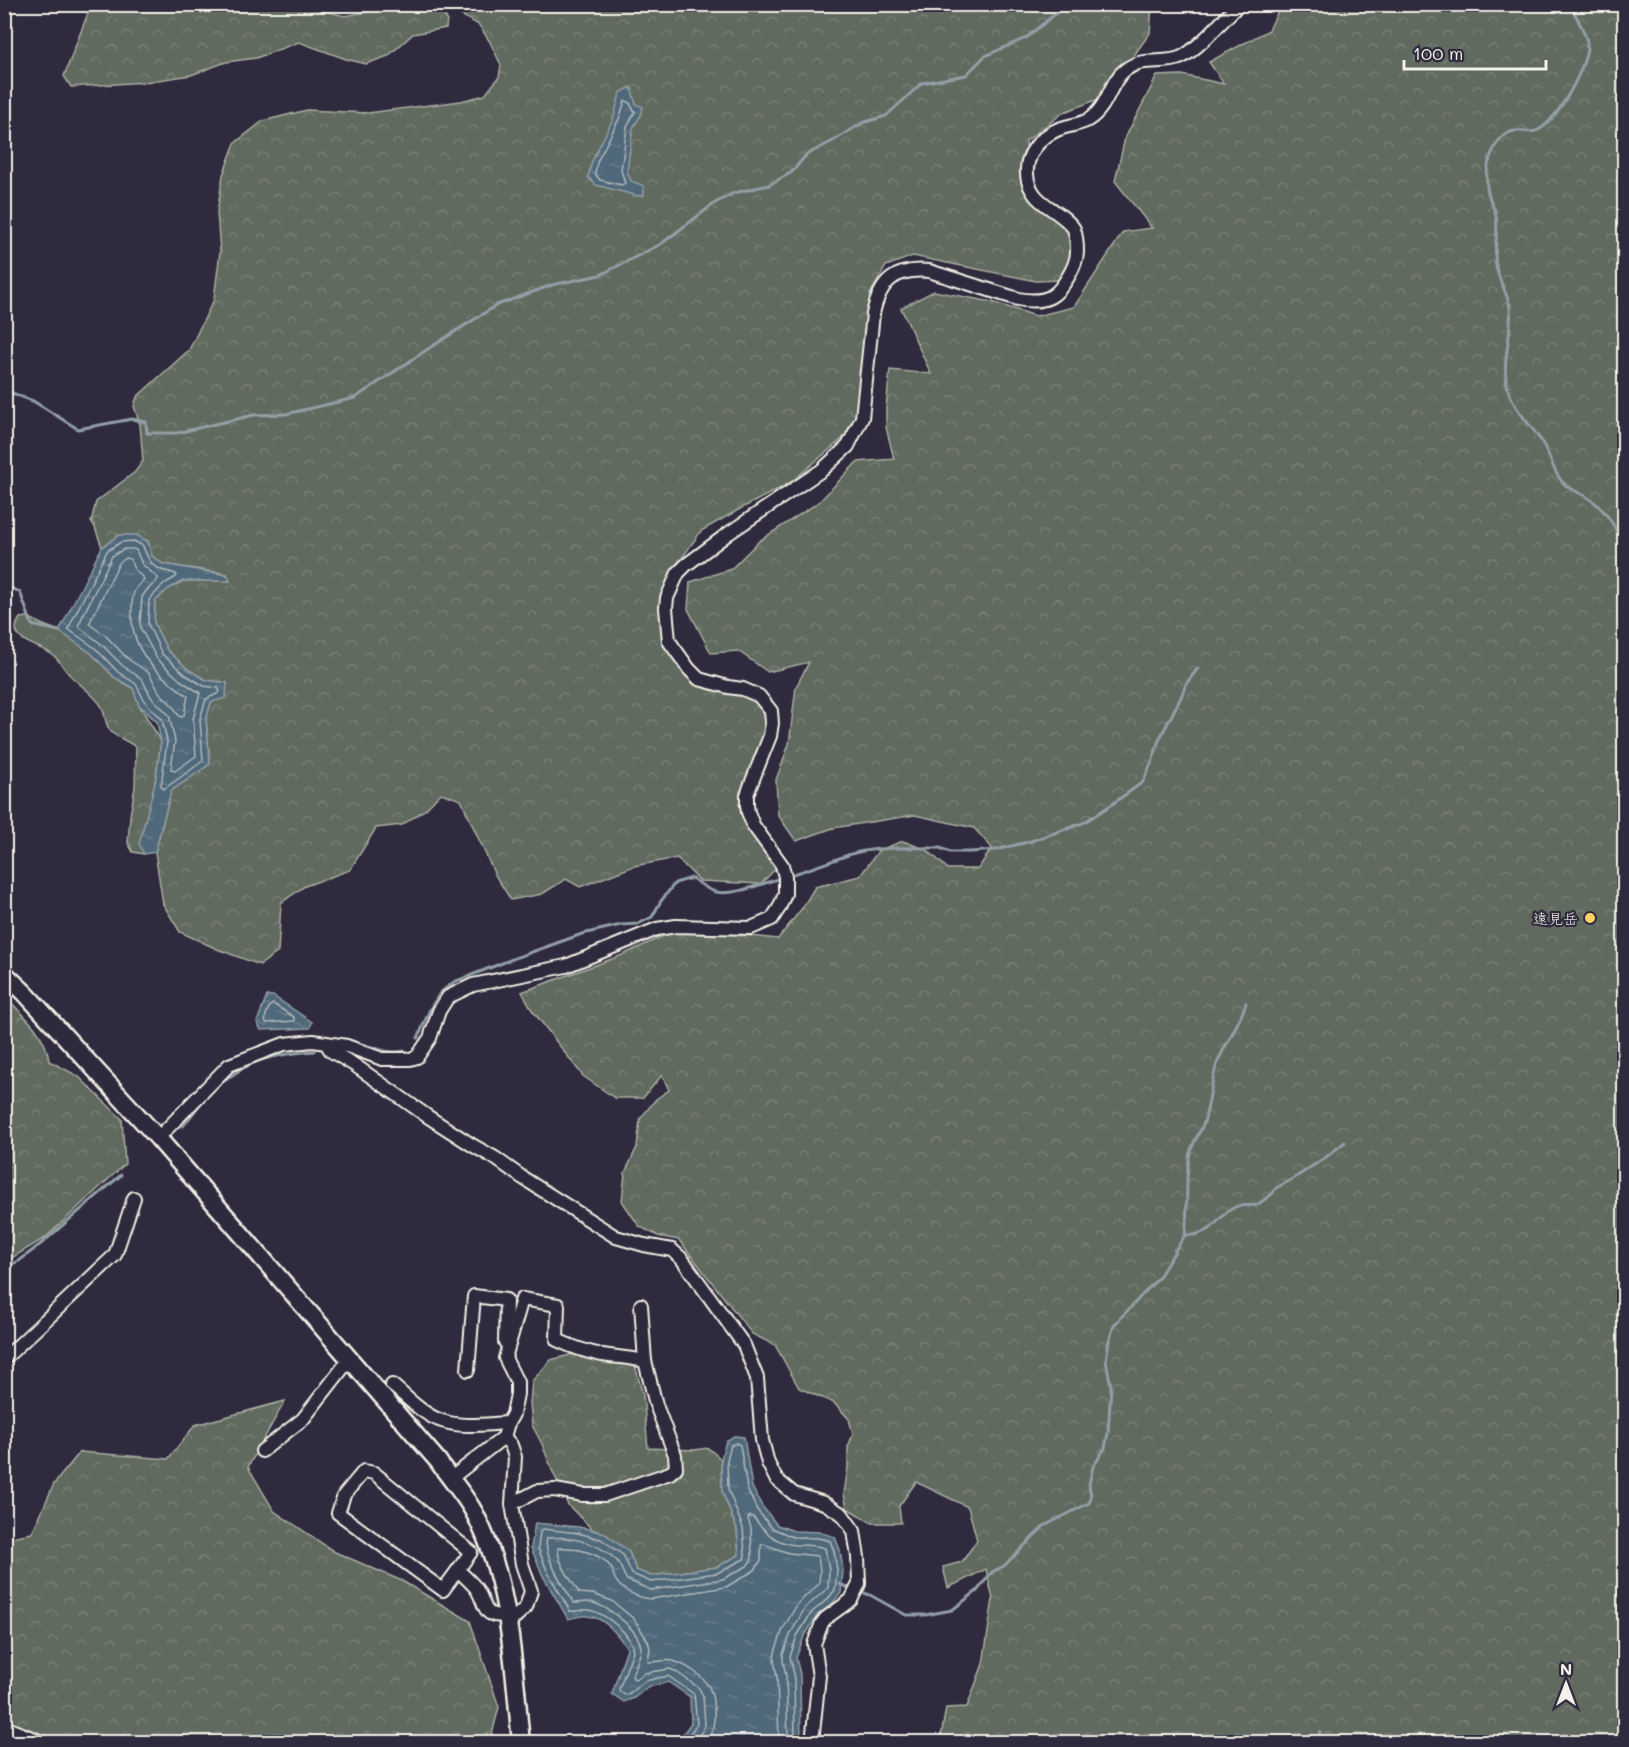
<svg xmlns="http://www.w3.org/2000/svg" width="1629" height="1747" font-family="Mali,'Klee One',sans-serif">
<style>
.forest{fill:url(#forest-crowns);stroke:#aaaea3;stroke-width:1.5}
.water{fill:url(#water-ripples);stroke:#929fa6;stroke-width:1.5}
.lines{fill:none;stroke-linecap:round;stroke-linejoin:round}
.shore{stroke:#b2babc;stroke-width:1.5}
.stream{stroke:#929fa6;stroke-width:3}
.street-casing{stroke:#f4f1e8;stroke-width:16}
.secondary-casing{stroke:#f4f1e8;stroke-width:21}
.street{stroke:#2f2a3d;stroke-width:12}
.secondary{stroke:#2f2a3d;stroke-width:16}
.poi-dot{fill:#ffd166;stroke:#2f2a3d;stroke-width:2}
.labels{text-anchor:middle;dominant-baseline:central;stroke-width:4.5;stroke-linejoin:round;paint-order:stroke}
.poi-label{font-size:15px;fill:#f4f1e8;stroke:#2f2a3d;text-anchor:end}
</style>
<defs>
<pattern id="forest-crowns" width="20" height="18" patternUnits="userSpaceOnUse" patternTransform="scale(1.5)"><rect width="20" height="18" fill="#616a5e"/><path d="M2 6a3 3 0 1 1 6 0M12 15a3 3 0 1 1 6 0" fill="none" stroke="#788075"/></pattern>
<pattern id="water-ripples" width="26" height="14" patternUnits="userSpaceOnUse" patternTransform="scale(1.5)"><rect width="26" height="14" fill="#50687a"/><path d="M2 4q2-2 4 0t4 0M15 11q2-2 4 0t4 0" fill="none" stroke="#6a7e8d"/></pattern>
</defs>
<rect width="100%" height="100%" fill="#2f2a3d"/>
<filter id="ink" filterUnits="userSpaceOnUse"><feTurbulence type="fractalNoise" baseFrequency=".0167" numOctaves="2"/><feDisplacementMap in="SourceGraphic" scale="12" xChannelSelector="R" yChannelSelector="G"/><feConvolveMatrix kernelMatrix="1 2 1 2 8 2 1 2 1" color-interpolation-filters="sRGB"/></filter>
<g filter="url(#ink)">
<!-- forest -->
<g class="forest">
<polygon points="1058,4 1058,10 1069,5 1152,5 1150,33 1104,97 1064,112 1026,141 1028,184 1073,228 1073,257 1060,280 1036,281 913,256 886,266 870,294 863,352 859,418 842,439 790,483 738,510 701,531 677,565 661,609 669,643 700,684 735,692 763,705 775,722 754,783 751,814 781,863 761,884 700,881 677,858 634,866 580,887 566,879 542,894 511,900 495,875 461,800 441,793 426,809 402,825 376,828 350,870 305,886 281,903 278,952 260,965 217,949 180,932 163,904 155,852 171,791 210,764 206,719 211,702 227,683 206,680 189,670 167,650 154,623 155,601 168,589 183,581 229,581 227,574 163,564 152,556 148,541 119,535 102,547 94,525 91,522 96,502 135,472 143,461 140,425 134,406 137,397 189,350 214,299 220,252 217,212 223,175 235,143 263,121 307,110 368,113 461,101 485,95 499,77 501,65 490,42 479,25 452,10 451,5"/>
<polygon points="300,5 345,16 377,10 437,5 447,19 446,28 413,34 388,56 366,64 346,59 299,42 256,58 226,62 191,75 145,82 71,87 64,76 88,13 102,5"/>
<polygon points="1281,5 1624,5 1624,1742 940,1742 946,1708 967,1707 983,1664 993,1599 986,1569 948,1588 943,1567 962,1562 977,1540 968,1507 916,1482 899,1506 901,1523 872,1523 847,1508 844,1494 848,1467 848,1447 853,1434 849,1419 834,1403 799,1388 775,1345 752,1334 679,1240 658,1236 639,1226 622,1201 625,1173 637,1147 640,1119 656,1099 669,1090 662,1075 643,1098 615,1098 583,1076 532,1010 522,992 620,956 681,928 778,939 803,907 815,887 860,876 879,850 903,841 927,850 948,869 978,869 992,848 974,828 915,815 833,828 796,841 778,815 776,780 789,744 796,687 809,662 768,672 738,651 711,653 688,609 690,582 731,569 759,541 819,502 857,462 894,459 886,427 886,408 890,370 931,374 901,308 934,291 992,302 1036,316 1074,307 1123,232 1152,228 1115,181 1125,138 1157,76 1182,75 1224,84 1209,62 1269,30"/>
<path d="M28,617L41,624L59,631L91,653L114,677L133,688L139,705L161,741L155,783L140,844L144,854L133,852L128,843L130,816L135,787L136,747C129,742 119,738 112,733C104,725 106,716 102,707C96,696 81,686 72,677C65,671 61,662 54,656C42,644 4,643 20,618Z"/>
<path d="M5,997C23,1014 47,1035 49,1061L78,1076L122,1119L125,1164L45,1238L5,1262Z"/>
<polygon points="577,1353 635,1365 643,1395 648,1448 695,1450 708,1448 721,1459 722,1491 737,1529 739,1555 717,1567 651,1576 636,1570 629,1552 604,1533 593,1530 568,1505 552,1470 542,1444 532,1425 530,1403 532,1381 551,1360"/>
<polygon points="285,1401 248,1467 274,1511 335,1552 402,1581 470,1621 499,1707 490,1742 5,1742 5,1538 32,1533 54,1484 80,1452 168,1459 195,1425"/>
</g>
<!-- water -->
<g class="water">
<polygon points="631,87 636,104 643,107 641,115 633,128 627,171 631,181 644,186 644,195 638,196 596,185 588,177 592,161 614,117 620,93"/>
<polygon points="119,535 136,535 148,541 152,556 163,564 227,575 230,581 183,581 168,589 155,601 154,623 167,650 189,670 206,680 227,683 226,698 211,702 206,720 210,764 171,791 155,852 144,854 139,844 155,783 161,742 157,722 139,705 133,688 114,677 91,653 59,631 102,547"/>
<polygon points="267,996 273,996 312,1022 310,1028 261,1030 257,1022"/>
<path d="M734,1436L744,1437L752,1487L762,1506L777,1525L794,1531L819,1532L835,1537L840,1550L843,1570L841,1593L831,1605L817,1615L803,1639L796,1658L800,1674L801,1742H677L691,1723L690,1697L668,1682L648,1687L634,1698L624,1702L612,1694L627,1648C618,1635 605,1617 587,1616C581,1615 574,1618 568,1619L543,1576L531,1548L535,1523L579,1527L604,1533L629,1552L636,1570L651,1576L717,1567L739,1555L737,1529L722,1491L721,1459L726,1441Z"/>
</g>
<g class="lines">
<!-- shore -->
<g class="shore">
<polygon points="625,101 629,102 635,112 627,127 621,170 625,183 622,185 600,180 595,174 597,162 619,119"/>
<path d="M134,541L143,546C147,556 150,566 162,570C168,572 172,572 177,575L176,577L164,584L149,600L148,624L162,654L186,675L204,686L218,688L220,691L219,693L206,699L200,719L203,761L164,789L161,786L167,741L162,719L145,702L136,684L118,672L95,648L68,629L107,551L121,542Z"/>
<polygon points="124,549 133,549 136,550 142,564 158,578 157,581 146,591 142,597 140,623 141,629 157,659 180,680 200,693 193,719 196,756 175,771 171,769 175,741 169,715 151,697 142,679 123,666 100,643 78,626 112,556"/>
<path d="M126,558L130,559L134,569L144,579C141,583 137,586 135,590C132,596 132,603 132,609C129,651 157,674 188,696L184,715L182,717L179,716L173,706L159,692L149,673L128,659L106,636L89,624L119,563Z"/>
<path d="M273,1004L294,1017L295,1021L266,1023C264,1018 268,1006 273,1004Z"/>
<path d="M684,1742L697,1724L694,1694L668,1676L645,1681L631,1692L626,1695L620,1692L619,1689L633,1651C632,1634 605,1613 589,1610C583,1609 576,1612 570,1611L548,1573L538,1548L540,1532L543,1529L578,1533L601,1539L623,1555L632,1574L651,1582L717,1573L744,1559L745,1554L743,1528L728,1489L727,1460L731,1445L736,1443L740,1445L747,1489L757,1510L772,1528L793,1537L818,1538L830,1541L834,1551L837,1570L835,1590L827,1600L812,1612L797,1636L790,1657L794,1674L795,1742"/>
<path d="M694,1742L703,1730L705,1724L703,1696L699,1688L675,1671L670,1669L645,1673L636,1679L633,1678L632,1675C635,1667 641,1656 641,1648C639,1629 606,1604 588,1602C583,1602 579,1603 574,1603C565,1588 542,1555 547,1538C570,1536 598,1542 615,1559C621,1564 622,1573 627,1580L651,1590L723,1579L747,1566L752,1559L751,1528L748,1519L750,1516L753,1517C765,1532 775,1543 796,1545C806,1545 815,1545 825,1548L829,1570L828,1588L805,1608L791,1633L783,1654V1661L786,1676L788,1742"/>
<path d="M705,1742C708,1739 711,1735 712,1730C716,1720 714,1692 707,1684C701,1675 686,1665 676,1662C667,1658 657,1663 648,1662L650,1648L648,1641L634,1619L612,1601L593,1594L579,1593C572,1581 557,1562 558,1548C574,1547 600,1553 610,1566C613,1569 613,1575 615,1579C621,1591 639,1598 651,1599L726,1587L755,1570L761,1560V1546L763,1544L789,1553L818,1556L820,1570L819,1584L798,1603L783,1629L775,1652L774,1660L777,1677L779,1742"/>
</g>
<!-- stream -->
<g class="stream">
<path d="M1570,4C1575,15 1585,31 1587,42C1590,62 1557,122 1538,130C1530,134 1523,130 1515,131C1497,133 1489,157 1487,172C1486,181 1487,191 1490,199C1492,205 1495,210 1496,216C1499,232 1493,249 1496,266C1498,281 1508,293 1510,308C1513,336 1500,362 1508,389C1514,411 1534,427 1544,446C1550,457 1553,469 1560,479C1566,489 1580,492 1590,499C1607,511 1615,527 1624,545"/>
<polyline points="4,390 33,401 78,429 132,419 146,422 147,433 177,433 254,415 286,414 355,398 434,345 497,305 552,285 600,275 661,244 715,203 734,193 769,185 792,172 806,155 833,141 862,123 886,116 922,83 966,75 985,56 1026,38 1067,4"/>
<polyline points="4,585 20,592 32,625 59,631"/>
<path d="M787,876C808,870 828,862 848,855C872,846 914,848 940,848L950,852H970L996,850L1031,841L1083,823L1108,807L1143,782L1153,759L1159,740L1181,697L1186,684L1198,668"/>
<path d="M418,1038L430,1009L440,993L454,982L515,958L582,934L621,925L638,924L652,917L661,901L675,883L692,878C699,883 707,890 716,892C734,896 763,883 781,878"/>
<path d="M353,1042C371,1045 385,1055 404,1051"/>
<path d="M213,1090C249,1059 269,1055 315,1051"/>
<polyline points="183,1126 204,1099"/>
<path d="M1185,1235C1189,1208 1184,1180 1190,1153C1193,1141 1202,1131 1205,1119C1210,1100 1211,1080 1218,1061C1227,1041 1240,1023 1246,1003"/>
<polyline points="4,1268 19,1261 42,1243 121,1175"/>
<polyline points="839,1584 852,1589"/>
<polyline points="858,1591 870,1595 906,1615 925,1615 952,1610 977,1591 992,1572 1004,1566 1044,1526 1089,1503 1091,1498 1089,1484 1093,1467 1105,1448 1108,1433 1111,1387 1106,1360 1109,1341 1114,1325 1159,1277 1185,1235 1195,1235 1210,1229 1228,1211 1237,1206 1257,1205 1272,1194 1276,1188 1293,1179 1326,1157 1345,1142"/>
<polyline points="1624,1689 1624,1742"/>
<polyline points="1317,1742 1320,1732"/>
</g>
<defs>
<g id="street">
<polyline points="326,1043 331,1051 356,1066 427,1116 472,1145 495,1158 523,1178 616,1237 644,1245 672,1250 682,1259 744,1345 757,1378 762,1440 768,1463 776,1479 794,1494 824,1503 842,1514 854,1531 858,1557 859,1584 851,1600 826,1618 822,1623 814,1644 819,1676 812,1742"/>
<path d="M158,1138L229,1065L284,1044L313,1041L326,1043L347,1046L382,1059H410L417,1057L430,1038L439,1011L448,997L473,985L566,966L657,929L676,926L751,928L772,919L779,908L785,894V877L782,865L753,825L748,812L747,805V795L751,784L770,736L772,723L771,711L759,696L743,689L728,687L699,679L689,669L669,641L666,608L667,598L678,573L686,565L729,533L822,470L848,446L862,418L873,314C880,281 895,268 929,271L1018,299C1028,301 1040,302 1050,297C1062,291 1077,265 1077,252C1077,246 1076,235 1074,229C1073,227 1070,224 1068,222C1053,207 1034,203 1028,181C1026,172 1027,162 1031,154C1037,142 1049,132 1062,128C1070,125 1079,125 1088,120C1109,107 1109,82 1125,70C1144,55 1163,66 1182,57C1198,49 1225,18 1239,4"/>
<polyline points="4,1359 115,1255 134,1198"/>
<polyline points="468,1370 474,1296 506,1300 505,1342"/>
<path d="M392,1385C407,1397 423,1415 442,1421C462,1428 486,1424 508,1423"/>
<polyline points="504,1437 511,1445 515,1457 512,1504 522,1564 531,1591 526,1607 508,1624"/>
<polyline points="262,1451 303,1419 349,1360"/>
<polygon points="364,1471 374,1473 471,1552 443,1590 338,1513 344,1495"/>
<path d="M450,1479L504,1437L508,1423L513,1414L517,1394V1382L505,1358L522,1299L558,1305L557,1340C572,1347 586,1352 602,1355C617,1357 631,1358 645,1361"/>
<polyline points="512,1504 537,1491 555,1490 583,1495 605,1495 670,1473 676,1468 675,1455 656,1405 645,1361 641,1305"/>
<path d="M458,1570C463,1575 470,1581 475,1587C487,1602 480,1619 506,1615"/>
<polyline points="4,1727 42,1742"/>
</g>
<path id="secondary" d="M4,973L25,993L158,1138L438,1461C449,1478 466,1496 475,1514C511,1584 513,1665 521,1742"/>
</defs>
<!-- street casing -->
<use href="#street" class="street-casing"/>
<!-- secondary casing -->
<use href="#secondary" class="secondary-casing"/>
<!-- street -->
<use href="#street" class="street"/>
<!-- secondary -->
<use href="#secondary" class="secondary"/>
</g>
</g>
<!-- markers -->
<circle class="poi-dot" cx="1590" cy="918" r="6"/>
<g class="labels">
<!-- poi labels -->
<g class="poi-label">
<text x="1578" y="918">遠見岳</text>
</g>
</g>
<!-- margin -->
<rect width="1629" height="1747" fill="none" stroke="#2f2a3d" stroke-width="24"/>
<rect x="12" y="12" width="1605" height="1723" fill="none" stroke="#f4f1e8" stroke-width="2" filter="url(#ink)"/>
<!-- north arrow -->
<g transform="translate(1566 1684)" stroke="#2f2a3d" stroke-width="4.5" paint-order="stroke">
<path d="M0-4.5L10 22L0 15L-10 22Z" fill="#f4f1e8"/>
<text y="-9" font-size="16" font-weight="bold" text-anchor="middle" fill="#f4f1e8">N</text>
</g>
<!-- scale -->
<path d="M1404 60v9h142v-9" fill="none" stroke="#f4f1e8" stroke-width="3"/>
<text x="1413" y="60" font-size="18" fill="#f4f1e8" stroke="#2f2a3d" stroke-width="4.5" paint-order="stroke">100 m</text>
</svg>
